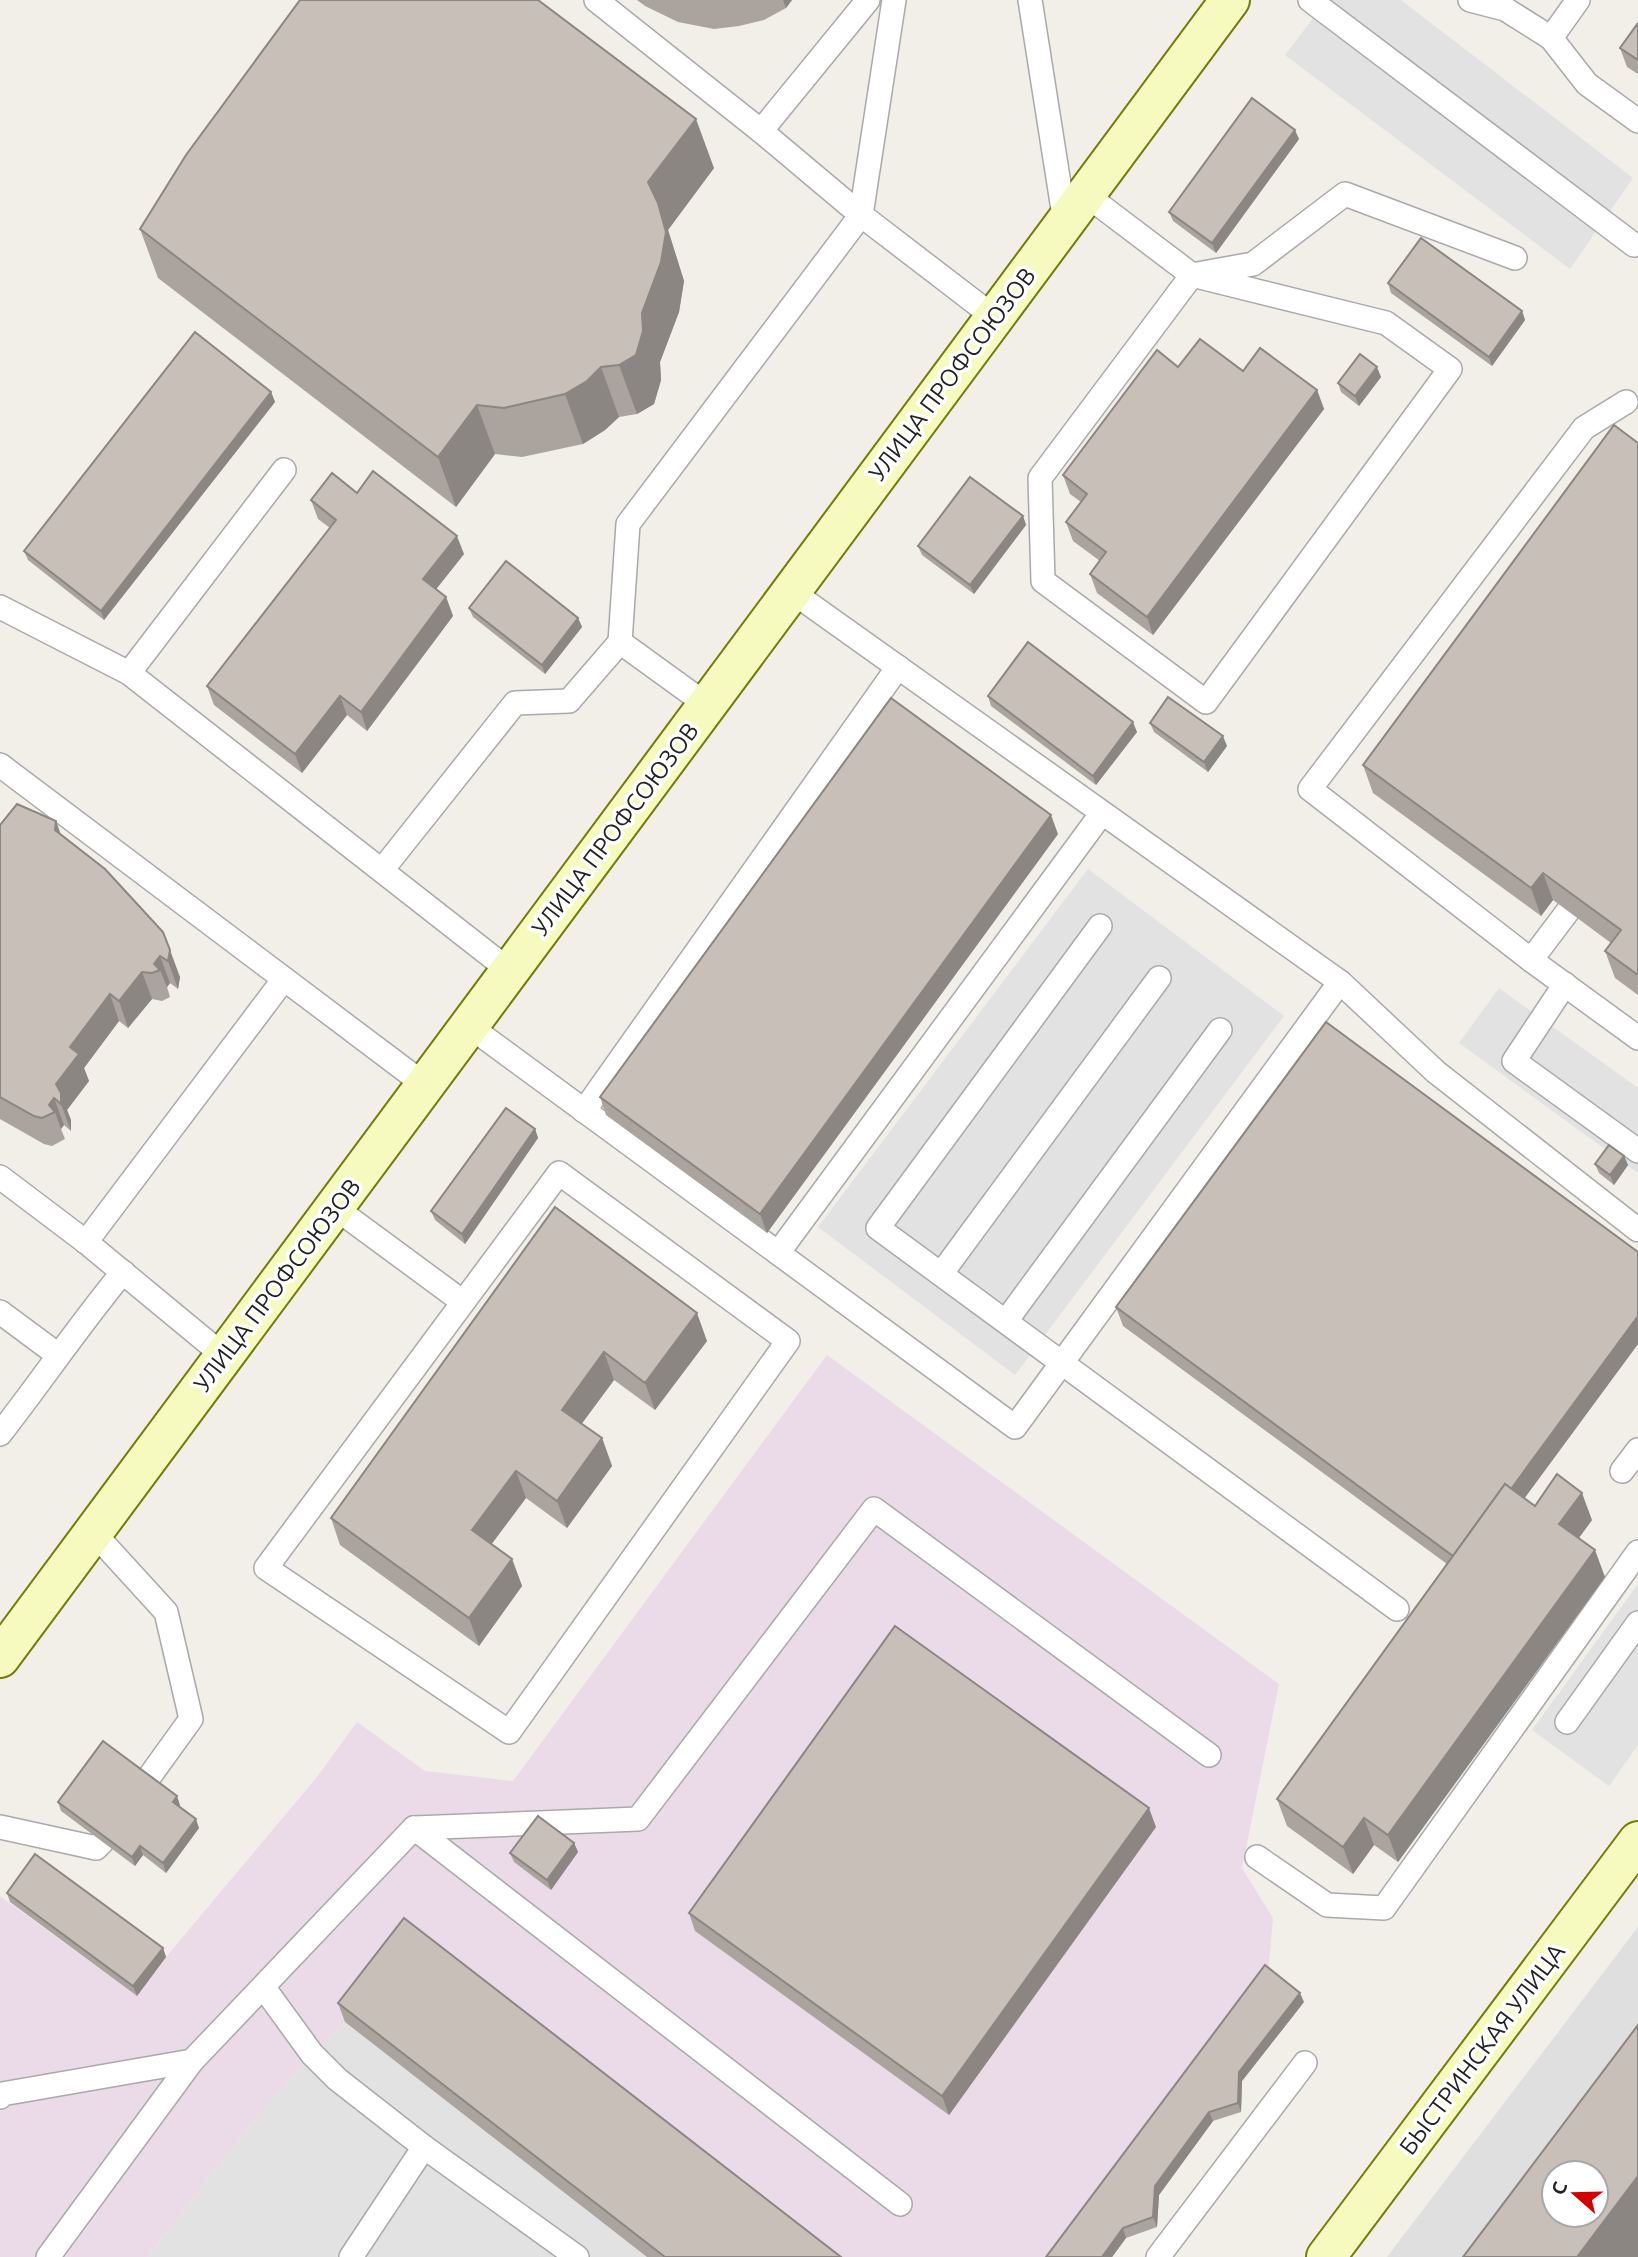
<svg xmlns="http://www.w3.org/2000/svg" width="1638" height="2257" font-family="Ubuntu,sans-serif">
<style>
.residential{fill:#e0dfdf;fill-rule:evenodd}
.industrial{fill:#ebdbe8}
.parking{fill:#e2e2e2}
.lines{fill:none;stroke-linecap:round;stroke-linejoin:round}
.lane-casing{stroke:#a9a9a9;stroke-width:26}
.secondary-casing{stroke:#707d05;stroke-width:42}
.lane{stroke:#fff;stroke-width:23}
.secondary{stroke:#f7fabf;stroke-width:38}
.wall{fill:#aba49e}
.shaded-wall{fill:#8b8681}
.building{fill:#c7bfb8;stroke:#8b8681;stroke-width:2;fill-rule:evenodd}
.labels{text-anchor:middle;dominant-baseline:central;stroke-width:7;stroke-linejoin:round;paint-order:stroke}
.street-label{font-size:24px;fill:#222;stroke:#fff}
</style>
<rect width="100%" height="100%" fill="#f2efe9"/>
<!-- residential -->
<path class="residential" d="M1638,1927V2257H1387ZM1554,2173H1596V2215H1554Z"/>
<!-- industrial -->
<polygon class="industrial" points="827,1355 1279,1684 1242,1868 1273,1918 1268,1974 1056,2257 647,2257 345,2022 312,2054 252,2123 147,2257 0,2257 0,1896 137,1996 166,1957 317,1777 357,1722 425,1771 513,1781"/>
<!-- parking -->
<g class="parking">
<polygon points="1327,0 1401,0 1633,178 1570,269 1285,55"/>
<polygon points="1088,869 1284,1016 1015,1375 818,1227"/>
<polygon points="1499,988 1638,1088 1638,1173 1459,1043"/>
<polygon points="1638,1584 1638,1745 1609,1786 1532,1730"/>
<polygon points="345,2022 647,2257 147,2257 252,2123 312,2054"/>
</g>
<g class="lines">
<defs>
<g id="lane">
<polyline points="596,0 761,131 861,215 994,317"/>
<polyline points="1030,0 1065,222"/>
<polyline points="1310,0 1634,245"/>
<polyline points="1470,0 1505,9 1551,38 1587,84 1638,121"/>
<polyline points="1551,38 1578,0"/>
<polyline points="761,131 868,0"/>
<polyline points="1085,194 1192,275 1386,323 1450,369 1206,702 1043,581 1040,478 1192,275 1253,264 1345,194 1515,258"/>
<polyline points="1626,402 1584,428 1310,789 1531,960 1638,1038"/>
<polyline points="791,591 1340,982 1436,1072 1638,1230"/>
<polyline points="0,607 129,673 510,971"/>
<polyline points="620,642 628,524 861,215 894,0"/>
<polyline points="129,673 284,470"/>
<polyline points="0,765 425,1085"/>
<polyline points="382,870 515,703 569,701 620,642 707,705"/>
<polyline points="1100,926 878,1228 1397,1609"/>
<polyline points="1531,960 1568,911"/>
<polyline points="1565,984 1514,1061 1638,1151"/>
<polyline points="469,1026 1015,1427 1340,982"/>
<polyline points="584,1111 898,667"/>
<polygon points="559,1173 788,1341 509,1732 266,1568"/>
<polyline points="0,1177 86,1242 224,1356"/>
<polyline points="334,1207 463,1302"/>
<polyline points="86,1242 284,979"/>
<polyline points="778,1253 1102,813"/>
<polyline points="941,1274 1159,978"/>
<polyline points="0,1312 58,1355"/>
<polyline points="1006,1321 1220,1030"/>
<path d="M0,1434C42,1380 80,1324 123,1272"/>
<polyline points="1622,1471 1638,1450"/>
<polyline points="93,1532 166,1612 191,1719 147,1780"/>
<polyline points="1567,1722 1638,1623"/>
<polyline points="0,1827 96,1848 102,1842"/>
<polyline points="414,1828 900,2204"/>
<polyline points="1257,1857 1327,1905 1384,1908 1638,1552"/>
<polyline points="264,1988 312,2054 337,2079 424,2147 577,2257"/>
<polyline points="0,2097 2,2094 192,2061 414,1828 638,1819 874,1509 1209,1755"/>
<polyline points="48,2257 192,2061"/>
<polyline points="351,2257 424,2147"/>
<polyline points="1158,2257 1305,2063"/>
</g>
<g id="secondary">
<polyline points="0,1658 1230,0"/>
<polyline points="1326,2257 1638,1841"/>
</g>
</defs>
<!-- lane casing -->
<use href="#lane" class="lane-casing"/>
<!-- secondary casing -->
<use href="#secondary" class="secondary-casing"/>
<!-- lane -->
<use href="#lane" class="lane"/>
<!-- secondary -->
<use href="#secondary" class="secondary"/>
</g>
<!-- wall -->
<g class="wall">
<polygon points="637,0 792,0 786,8 764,20 739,26 714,29 678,22 645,6"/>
<polygon points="1638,23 1638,74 1627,67 1620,48"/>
<polygon points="1299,139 1216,253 1173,221 1169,212"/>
<polygon points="714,168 668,230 684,281 679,312 660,362 661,380 654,404 637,414 619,417 605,430 583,444 522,457 495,454 456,507 158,278 140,229"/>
<polygon points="1388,283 1522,311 1525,320 1492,366 1391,293"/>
<polygon points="1178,367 1243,371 1317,390 1324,409 1153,635 1097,593 1090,574 1100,561 1073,541 1066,522 1081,502 1070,494 1063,475"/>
<polygon points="1381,377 1359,406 1341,392 1338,383"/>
<polygon points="271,392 275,402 104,620 28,560 24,551"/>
<polygon points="1638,443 1638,995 1615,978 1605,951 1611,943 1553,900 1541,916 1373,793 1363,765"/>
<polygon points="357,493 464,554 436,589 446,597 453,616 367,731 347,715 302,773 214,705 207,686 330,528 318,519 311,500"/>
<polygon points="1023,516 1026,525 974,594 922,555 918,546"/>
<polygon points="469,608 578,618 582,627 545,674 473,617"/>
<polygon points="988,696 1137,732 1096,785 991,706"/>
<polygon points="1150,723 1227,746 1208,772 1154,732"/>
<polygon points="56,821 61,835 105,869 180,977 178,989 170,983 167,987 170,997 162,1001 152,999 128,1028 119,1021 84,1068 89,1081 67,1110 71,1120 71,1131 64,1125 61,1129 65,1139 52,1146 44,1144 0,1119 0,825"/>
<polygon points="1058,834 767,1233 606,1115 600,1097"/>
<polygon points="535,1129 538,1138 465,1244 435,1220 431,1211"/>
<polygon points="1624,1156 1628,1165 1614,1185 1599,1173 1595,1164"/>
<polygon points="555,1207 707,1341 655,1410 614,1380 581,1424 602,1438 612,1466 567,1528 526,1498 491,1544 512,1559 522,1586 479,1646 340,1545 331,1518"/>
<polygon points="1638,1252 1638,1344 1524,1498 1535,1506 1592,1520 1579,1538 1605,1577 1398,1862 1374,1845 1353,1874 1287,1826 1277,1799 1447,1564 1123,1326 1116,1307"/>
<polygon points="58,1802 180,1805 179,1807 199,1828 166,1873 143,1855 135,1866 61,1811"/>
<polygon points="1156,1827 949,2115 695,1931 689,1913"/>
<polygon points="574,1843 578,1852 551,1890 514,1862 510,1853"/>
<polygon points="7,1893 163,1948 166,1957 137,1996 10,1902"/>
<polygon points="1304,2002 1242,2081 1241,2112 1213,2121 1159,2195 1157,2227 1126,2238 1112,2257 1046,2257"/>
<polygon points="338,2003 841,2257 647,2257 345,2022"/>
</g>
<!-- shaded-wall -->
<g class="shaded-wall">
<polygon points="783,0 792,0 786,8"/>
<polygon points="696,119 714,168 668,230 684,281 679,312 660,362 661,380 654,404 637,414 619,365 642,313 648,182"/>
<polygon points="1295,130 1299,139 1216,253 1212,243"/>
<polygon points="1522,311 1525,320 1492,366 1489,357"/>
<polygon points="601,367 619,417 605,430 583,444 565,394"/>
<polygon points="1377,367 1381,377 1359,406 1355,396"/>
<polygon points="1317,390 1324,409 1153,635 1147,617"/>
<polygon points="271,392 275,402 104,620 101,611"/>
<polygon points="477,405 495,454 456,507 438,457"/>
<polygon points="1023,516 1026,525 974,594 970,585"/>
<polygon points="457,536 464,554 430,597 423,579"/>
<polygon points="446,597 453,616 367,731 361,712"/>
<polygon points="578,618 582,627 545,674 542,665"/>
<polygon points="340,696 347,715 302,773 295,754"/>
<polygon points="1133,722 1137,732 1096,785 1093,776"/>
<polygon points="1223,736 1227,746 1208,772 1204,762"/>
<polygon points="1051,815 1058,834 767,1233 760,1214"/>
<polygon points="56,821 65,848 55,830"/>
<polygon points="1543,873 1553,900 1541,916 1531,888"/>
<polygon points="170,950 180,977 178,989 168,961"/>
<polygon points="160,956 170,983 167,987 160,970 154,964"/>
<polygon points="142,972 152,999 128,1028 119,1001"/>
<polygon points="110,994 119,1021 84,1068 89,1081 67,1110 71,1120 71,1131 61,1104 56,1084 70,1047"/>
<polygon points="54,1098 64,1125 61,1129 55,1112 49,1105"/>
<polygon points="535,1129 538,1138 465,1244 462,1234"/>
<polygon points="1624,1156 1628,1165 1614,1185 1610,1175"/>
<polygon points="697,1313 707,1341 655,1410 645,1383"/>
<polygon points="1638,1316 1638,1344 1466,1578 1459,1560"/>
<polygon points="604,1352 614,1380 572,1437 562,1410"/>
<polygon points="602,1438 612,1466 567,1528 557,1501"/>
<polygon points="516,1471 526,1498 482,1557 472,1530"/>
<polygon points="1582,1493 1592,1520 1569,1551 1559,1524"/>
<polygon points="1595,1550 1605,1577 1398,1862 1388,1835"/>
<polygon points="512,1559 522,1586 479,1646 469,1618"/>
<polygon points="177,1796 180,1805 176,1811 173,1802"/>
<polygon points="1149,1808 1156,1827 949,2115 942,2096"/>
<polygon points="1364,1818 1374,1845 1353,1874 1343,1847"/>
<polygon points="196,1819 199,1828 166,1873 163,1863"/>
<polygon points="574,1843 578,1852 551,1890 547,1880"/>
<polygon points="140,1846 143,1855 135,1866 132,1857"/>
<polygon points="163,1948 166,1957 137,1996 133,1986"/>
<polygon points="1300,1993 1304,2002 1242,2081 1241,2112 1238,2103 1239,2072"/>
<polygon points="1209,2112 1213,2121 1159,2195 1157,2227 1153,2217 1155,2186"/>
<polygon points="1638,2176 1638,2257 1577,2257"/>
<polygon points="1123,2228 1126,2238 1112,2257 1102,2257"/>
</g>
<!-- building -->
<g class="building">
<polygon points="300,0 538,0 696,119 648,182 658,203 666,232 661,262 642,313 643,331 636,355 619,365 601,367 587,381 565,394 504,408 477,405 438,457 140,229 186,155"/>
<polygon points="1638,23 1638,60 1620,48"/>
<polygon points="1252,98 1295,130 1212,243 1169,212"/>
<polygon points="1421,238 1522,311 1489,357 1388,283"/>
<polygon points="195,332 271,392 101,611 24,551"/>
<polygon points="1200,339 1243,371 1260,348 1317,390 1147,617 1090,574 1106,552 1066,522 1087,494 1063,475 1157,350 1178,367"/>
<polygon points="1360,354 1377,367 1355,396 1338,383"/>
<polygon points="1614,425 1638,443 1638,975 1605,951 1621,930 1543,873 1531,888 1363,765"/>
<polygon points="373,471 457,536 423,579 446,597 361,712 340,696 295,754 207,686 336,520 311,500 332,473 357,493"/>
<polygon points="970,477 1023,516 970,585 918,546"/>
<polygon points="506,561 578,618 542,665 469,608"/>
<polygon points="1028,642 1133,722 1093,776 988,696"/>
<polygon points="1168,697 1223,736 1204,762 1150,723"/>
<polygon points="891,698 1051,815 760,1214 600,1097"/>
<polygon points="17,804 56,821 55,830 105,869 163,932 170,950 168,961 160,956 154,964 160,970 152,973 142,972 119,1001 110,994 70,1047 79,1054 56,1084 61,1093 61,1104 54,1098 49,1105 55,1112 42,1118 34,1116 0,1097 0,825"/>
<polygon points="1326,1022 1638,1252 1638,1316 1511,1489 1505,1484 1453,1556 1116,1307"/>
<polygon points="506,1108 535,1129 462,1234 431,1211"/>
<polygon points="1609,1145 1624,1156 1610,1175 1595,1164"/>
<polygon points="555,1207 697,1313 645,1383 604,1352 562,1410 602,1438 557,1501 516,1471 472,1530 512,1559 469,1618 331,1518"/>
<polygon points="1557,1474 1582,1493 1559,1524 1595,1550 1388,1835 1364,1818 1343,1847 1277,1799 1505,1484 1535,1506"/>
<polygon points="895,1626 1149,1808 942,2096 689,1913"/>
<polygon points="103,1741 177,1796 173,1802 196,1819 163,1863 140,1846 132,1857 58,1802"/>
<polygon points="538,1816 574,1843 547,1880 510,1853"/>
<polygon points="35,1854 163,1948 133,1986 7,1893"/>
<polygon points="404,1918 841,2257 665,2257 338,2003"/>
<polygon points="1265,1965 1300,1993 1239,2072 1238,2103 1209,2112 1155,2186 1153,2217 1123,2228 1102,2257 1046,2257"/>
<path d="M1638,2025V2176L1577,2257H1463ZM1554,2173H1596V2215H1554Z"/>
</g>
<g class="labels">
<!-- street labels -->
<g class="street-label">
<text transform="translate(952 374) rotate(-53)">УЛИЦА ПРОФСОЮЗОВ</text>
<text transform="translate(615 829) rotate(-53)">УЛИЦА ПРОФСОЮЗОВ</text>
<text transform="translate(277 1285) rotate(-53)">УЛИЦА ПРОФСОЮЗОВ</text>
<text transform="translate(1482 2049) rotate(-53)">БЫСТРИНСКАЯ УЛИЦА</text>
</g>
</g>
<!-- north arrow -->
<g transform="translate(1575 2194) rotate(290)"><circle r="33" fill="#ffffff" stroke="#a7a7a7" stroke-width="2"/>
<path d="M0-5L12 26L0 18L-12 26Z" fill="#d40000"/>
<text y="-10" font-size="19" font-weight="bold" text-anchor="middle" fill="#222222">С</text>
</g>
</svg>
